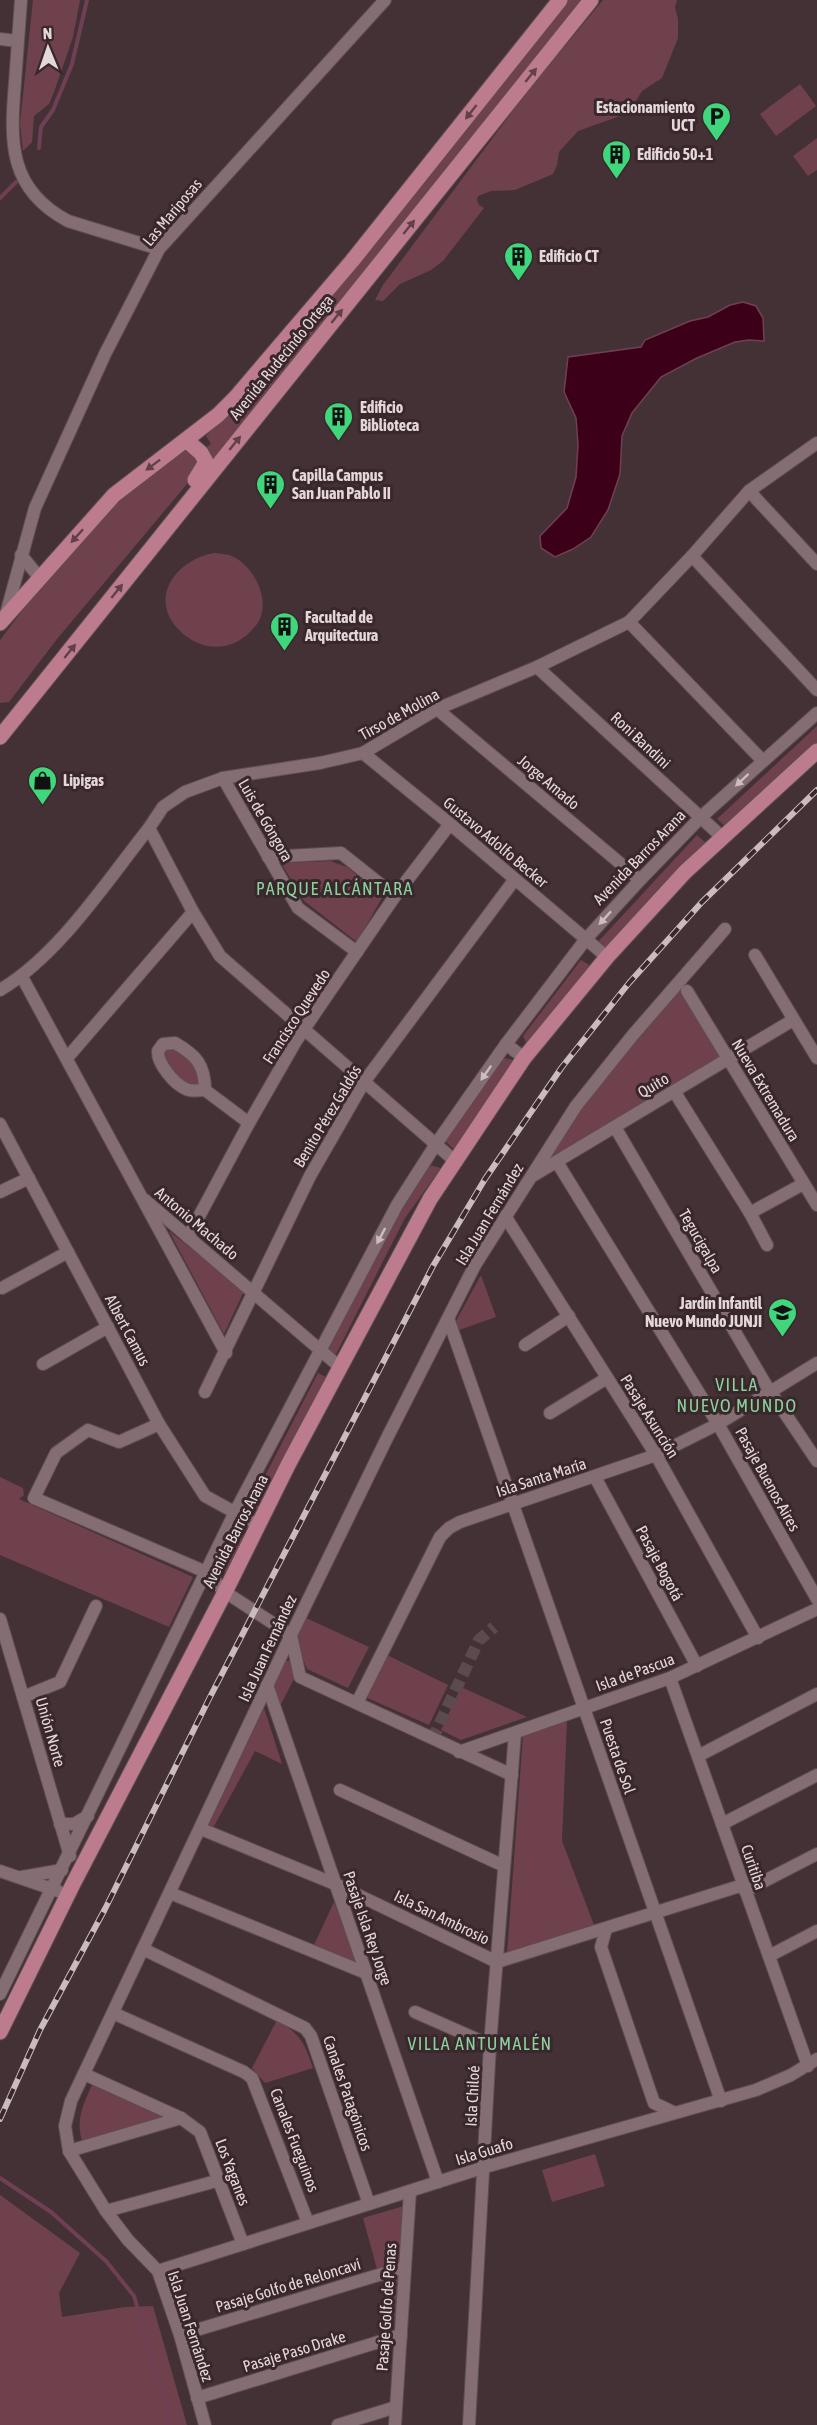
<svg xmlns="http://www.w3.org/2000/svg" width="817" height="2425" font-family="'Asap Condensed',sans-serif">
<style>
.green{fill:#6f414d}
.water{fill:#3d0019;stroke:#6f4053;stroke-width:1.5}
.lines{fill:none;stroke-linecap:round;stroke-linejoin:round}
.stream{stroke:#6f4053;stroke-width:4}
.minor-tunnel{stroke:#5c4a4f;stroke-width:12;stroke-dasharray:12 6;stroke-linecap:butt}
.minor-casing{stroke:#5e4e52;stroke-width:14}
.major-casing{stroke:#5e4e52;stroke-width:17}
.minor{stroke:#846e73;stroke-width:12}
.major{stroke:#bd7c8e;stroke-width:15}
.rail-casing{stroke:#c9bbbe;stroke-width:6}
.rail{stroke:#39272c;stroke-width:4;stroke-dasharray:11;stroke-linecap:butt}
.oneway{fill:#614049}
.oneway2{fill:#ccbdc0}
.labels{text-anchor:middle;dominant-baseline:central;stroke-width:6;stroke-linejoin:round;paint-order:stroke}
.poi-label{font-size:16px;font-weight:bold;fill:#e4d7da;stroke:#39272c;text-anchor:start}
.street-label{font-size:16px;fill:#e4d7da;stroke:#39272c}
.neighbourhood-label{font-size:18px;letter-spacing:1.5px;fill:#8bd19e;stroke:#39272c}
</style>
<rect width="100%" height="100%" fill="#443136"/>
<!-- green -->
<g class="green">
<polygon points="33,0 80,0 73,37 54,92 49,104 34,116 32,142 23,151 20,123"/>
<polygon points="568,0 583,0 392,240 213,460 207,447 211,444 206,436 295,342 470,126"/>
<polygon points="603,0 677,0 675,7 678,19 678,38 662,78 642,91 632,107 620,116 578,131 559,152 557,165 553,174 515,190 491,191 478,196 477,200 479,205 484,208 443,261 431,270 400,284 383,301 375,300 383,285 530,88"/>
<polygon points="800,84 816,106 776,136 760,114"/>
<polygon points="817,138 817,170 808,176 793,156"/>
<polygon points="186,449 192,451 200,466 187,484 57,639 9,702 0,703 0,640 32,598 104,516 122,498"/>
<path d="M215,553C220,554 225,554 229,555C253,563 273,601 257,624C236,653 202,654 178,629C147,596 179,558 215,553Z"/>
<polygon points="817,726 817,744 727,828 717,819"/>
<polygon points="697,835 707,844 606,948 597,943"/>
<polygon points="330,861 347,867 383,896 357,942 304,901 281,863"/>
<polygon points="581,960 591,966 528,1047 523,1036"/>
<path d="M679,990L720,1058L549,1161C573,1098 634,1041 679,990Z"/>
<path d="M174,1048L198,1068L200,1085C184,1086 162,1068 165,1050Z"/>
<polygon points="502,1058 514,1060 454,1149 445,1141"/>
<polygon points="429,1165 441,1168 405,1218 336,1354 327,1349 392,1224"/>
<polygon points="169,1231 244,1291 224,1334"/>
<polygon points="481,1275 496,1317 459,1330 456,1321"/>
<polygon points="318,1373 326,1377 258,1510 250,1505"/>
<polygon points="0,1477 23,1488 24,1495 19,1499 193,1577 169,1627 0,1555"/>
<polygon points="237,1533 245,1535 226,1573 219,1565"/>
<polygon points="304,1617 369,1647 348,1688 307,1669 294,1636"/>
<polygon points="387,1655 448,1685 429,1725 365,1697"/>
<polygon points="285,1661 290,1661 297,1673 278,1710 272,1684"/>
<polygon points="461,1687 527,1717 461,1740 441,1730"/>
<polygon points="264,1708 282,1764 255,1751 213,1828 208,1827"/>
<polygon points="567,1721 562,1841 594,1925 507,1955 523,1735"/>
<polygon points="334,1902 356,1959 353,1963 314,1945"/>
<path d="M277,2020C301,2035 304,2042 313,2068L265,2083L252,2068Z"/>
<path d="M95,2083L164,2112V2117L83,2143C75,2121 83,2105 92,2085Z"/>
<polygon points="595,2154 605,2186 552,2202 542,2170"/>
<polygon points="0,2195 80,2253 59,2293 62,2317 125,2307 153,2306 187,2425 0,2425"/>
<polygon points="404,2206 400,2262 377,2269 363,2218"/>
<polygon points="401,2275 397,2329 381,2278"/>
</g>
<!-- water -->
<polygon class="water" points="743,302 756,306 763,318 764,341 749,340 735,342 697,358 661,377 632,413 622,436 620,474 608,510 591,537 573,549 555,557 541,548 540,536 567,508 576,477 578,445 576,418 564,392 568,357 641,347 645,340 690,321 708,317 730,305"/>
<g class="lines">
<!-- stream -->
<g class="stream">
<polyline points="39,148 41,127 53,110 72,64 87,0"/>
<polyline points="0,198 16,182"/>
<polyline points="0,2178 51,2212 106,2261 134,2296 171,2425"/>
</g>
<!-- minor-tunnel -->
<polyline class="minor-tunnel" points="432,1740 479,1640 494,1627"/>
<defs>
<g id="minor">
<path d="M21,0C19,28 17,55 15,82C10,142 8,189 68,221L159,249"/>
<polyline points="0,39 18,41"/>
<polyline points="749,491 817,564"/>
<polyline points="21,555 39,577"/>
<polyline points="692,556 817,690"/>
<polyline points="6,614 35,508 105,354 159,249 385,0"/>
<polyline points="629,622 763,761"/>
<polyline points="537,667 722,837"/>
<polyline points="437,709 640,880"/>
<polyline points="363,753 450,824 607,957"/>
<polyline points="223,778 298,908 357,952"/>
<polyline points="149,828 193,912 220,956 455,1161"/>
<polyline points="268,857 341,853 395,896"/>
<polyline points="755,955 817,1058"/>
<polyline points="22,977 226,1353"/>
<path d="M0,990C59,955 106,882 149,828L163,807L185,792L223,778L320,763L363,753L437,709L537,667L629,622L692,556L749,491L817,443"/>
<polyline points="687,991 817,1205"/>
<polyline points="506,1044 524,1058"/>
<polyline points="67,1058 193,912"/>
<path d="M205,1090C199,1090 191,1092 186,1089C174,1084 157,1063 158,1051L163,1044L175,1043C196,1055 205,1065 205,1090L249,1123"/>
<polyline points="674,1091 750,1213 767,1245"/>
<polyline points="0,1124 159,1424 205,1496 258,1525"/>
<polyline points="615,1127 766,1385 817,1461"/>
<polyline points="557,1162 718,1424 817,1599"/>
<polyline points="534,1175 793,1020"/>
<polyline points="0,1192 29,1178"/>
<polyline points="145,1200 340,1367"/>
<polyline points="750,1213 803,1184"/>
<polyline points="505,1216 656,1455 758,1638"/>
<polyline points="188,1237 249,1123 296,1041 395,896 450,824"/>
<polyline points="2,1288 68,1252"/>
<polyline points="449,1321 721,2101"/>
<polyline points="525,1345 569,1316"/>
<polyline points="43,1364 108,1327"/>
<polyline points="205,1392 310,1176 364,1082 515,879"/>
<polyline points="550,1413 607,1378"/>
<polyline points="159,1424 119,1442 88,1430 56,1453 34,1498 206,1572 225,1592 291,1635 300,1677 512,1775"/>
<polyline points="595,1477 697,1666"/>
<polyline points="0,1619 70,1856"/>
<polyline points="670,1678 808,2066"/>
<polyline points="267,1685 438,2182"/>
<polyline points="23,1697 60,1682 96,1606"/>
<polyline points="357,1703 440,1537 449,1528 460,1522 656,1455 718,1424 817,1363"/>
<polyline points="459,1752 670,1678 817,1609"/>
<polyline points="698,1756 817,1694"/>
<polyline points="340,1790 504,1866"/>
<polyline points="60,1824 74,1824 88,1816"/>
<polyline points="722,1824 817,1775"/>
<polyline points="201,1829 335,1884 497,1962 743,1885"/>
<polyline points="0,1871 58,1891"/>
<polyline points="22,1877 62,1870"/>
<polyline points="745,1891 817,1854"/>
<polyline points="170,1893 366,1973"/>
<polyline points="606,1929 601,1947 654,2103 673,2112"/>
<polyline points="143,1949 305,2028 311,2036 369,2204"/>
<polyline points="769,1956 817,1931"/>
<polyline points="0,1994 235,1512 397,1205 436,1144 506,1044 586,939 640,880 701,817 817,713"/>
<polyline points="415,2012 490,2045"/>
<polyline points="113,2013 244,2072 252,2078 308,2223"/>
<polyline points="84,2074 181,2118 200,2132 243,2244"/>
<polyline points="69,2151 181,2118"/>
<polyline points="106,2211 220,2180"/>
<polyline points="158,2271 485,2167 756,2090 791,2075 817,2059"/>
<polyline points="180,2335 405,2267"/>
<polyline points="197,2398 401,2335"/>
<polyline points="205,2425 180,2335 158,2271 128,2240 106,2211 69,2151 65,2126 71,2101 291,1635 387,1438 475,1265 576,1106 632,1036 725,929"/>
<polyline points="338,2425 396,2407"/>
<polyline points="395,2425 410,2191"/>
<polyline points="469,2425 490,2045 515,1733"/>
</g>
<g id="major">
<polyline points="186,440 201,453 206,462 195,480"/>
<polyline points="0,623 114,495 218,415 236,397 352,261 560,0"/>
<polyline points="0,737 591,0"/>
<polyline points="0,2032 73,1884 225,1592 288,1465 430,1199 524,1058 607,957 685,872 817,751"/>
</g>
</defs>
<!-- minor casing -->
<use href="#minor" class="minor-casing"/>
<!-- major casing -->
<use href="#major" class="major-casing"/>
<!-- minor -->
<use href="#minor" class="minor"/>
<!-- major -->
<use href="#major" class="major"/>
<defs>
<polyline id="rail" points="0,2119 40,2030 105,1909 209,1699 433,1266 485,1179 562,1067 629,983 702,902 817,790"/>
</defs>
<!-- rail casing -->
<use href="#rail" class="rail-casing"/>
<!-- rail -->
<use href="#rail" class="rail"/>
</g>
<!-- one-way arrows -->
<defs><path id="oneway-solid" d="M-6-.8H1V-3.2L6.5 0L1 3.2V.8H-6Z" transform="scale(1.5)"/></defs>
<g class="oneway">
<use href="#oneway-solid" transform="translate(531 75) rotate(-51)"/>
<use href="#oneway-solid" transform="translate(471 112) rotate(128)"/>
<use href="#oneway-solid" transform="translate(409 227) rotate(-51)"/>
<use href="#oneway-solid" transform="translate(337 316) rotate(-51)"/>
<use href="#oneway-solid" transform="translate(235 443) rotate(-51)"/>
<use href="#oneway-solid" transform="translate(153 465) rotate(143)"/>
<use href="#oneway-solid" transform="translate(77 536) rotate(132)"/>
<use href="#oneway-solid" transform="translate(117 591) rotate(-51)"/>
<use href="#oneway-solid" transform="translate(70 651) rotate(-51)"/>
</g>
<g class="oneway2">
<use href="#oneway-solid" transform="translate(742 780) rotate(137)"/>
<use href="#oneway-solid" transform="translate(605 918) rotate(132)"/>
<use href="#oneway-solid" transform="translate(486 1073) rotate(125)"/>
<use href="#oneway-solid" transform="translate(381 1236) rotate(118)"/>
</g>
<!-- icons -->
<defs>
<symbol id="parking-pin" viewBox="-11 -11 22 30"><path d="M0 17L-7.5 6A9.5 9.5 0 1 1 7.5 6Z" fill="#40d77c" stroke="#39272c"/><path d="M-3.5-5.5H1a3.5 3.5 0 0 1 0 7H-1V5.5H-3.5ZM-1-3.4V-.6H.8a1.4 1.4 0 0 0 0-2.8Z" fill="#111"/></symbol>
<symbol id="building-pin" viewBox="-11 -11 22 30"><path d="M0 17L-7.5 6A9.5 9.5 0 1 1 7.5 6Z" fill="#40d77c" stroke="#39272c"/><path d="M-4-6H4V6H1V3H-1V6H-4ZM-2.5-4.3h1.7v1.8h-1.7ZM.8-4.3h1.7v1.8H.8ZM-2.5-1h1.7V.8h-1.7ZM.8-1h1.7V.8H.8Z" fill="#111"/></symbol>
<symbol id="shop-pin" viewBox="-11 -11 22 30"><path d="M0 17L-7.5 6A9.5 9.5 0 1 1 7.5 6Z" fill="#40d77c" stroke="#39272c"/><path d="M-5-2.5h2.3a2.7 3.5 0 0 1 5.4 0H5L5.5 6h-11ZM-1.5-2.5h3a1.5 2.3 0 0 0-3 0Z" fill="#111"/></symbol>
<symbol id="school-pin" viewBox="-11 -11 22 30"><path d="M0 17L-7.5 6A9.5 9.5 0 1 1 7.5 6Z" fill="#40d77c" stroke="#39272c"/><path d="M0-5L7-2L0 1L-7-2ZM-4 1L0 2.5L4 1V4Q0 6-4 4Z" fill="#111"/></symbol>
</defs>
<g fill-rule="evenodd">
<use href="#parking-pin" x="700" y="100" width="33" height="45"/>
<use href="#building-pin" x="600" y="138" width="33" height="45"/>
<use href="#building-pin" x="502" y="240" width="33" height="45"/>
<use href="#building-pin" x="322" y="400" width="33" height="45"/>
<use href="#building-pin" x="254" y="468" width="33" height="45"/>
<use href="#building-pin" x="268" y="610" width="33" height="45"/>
<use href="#shop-pin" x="26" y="764" width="33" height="45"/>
<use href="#school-pin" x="766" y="1296" width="33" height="45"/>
</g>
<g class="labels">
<!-- poi labels -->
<g class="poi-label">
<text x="695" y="107" text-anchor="end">Estacionamiento<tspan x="695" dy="18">UCT</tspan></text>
<text x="637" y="154">Edificio 50+1</text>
<text x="539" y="256">Edificio CT</text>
<text x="360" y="407">Edificio<tspan x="360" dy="18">Biblioteca</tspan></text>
<text x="292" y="475">Capilla Campus<tspan x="292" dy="18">San Juan Pablo II</tspan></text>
<text x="305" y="617">Facultad de<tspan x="305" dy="18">Arquitectura</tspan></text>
<text x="63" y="780">Lipigas</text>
<text x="762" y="1303" text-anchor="end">Jardín Infantil<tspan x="762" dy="18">Nuevo Mundo JUNJI</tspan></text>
</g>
<!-- street labels -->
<g class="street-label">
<text transform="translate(172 212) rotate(-50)">Las Mariposas</text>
<text transform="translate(281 357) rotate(-51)">Avenida Rudecindo Ortega</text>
<text transform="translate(399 714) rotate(-29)">Tirso de Molina</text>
<text transform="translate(641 740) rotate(43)">Roni Bandini</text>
<text transform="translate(549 782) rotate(40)">Jorge Amado</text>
<text transform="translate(266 820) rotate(60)">Luis de Góngora</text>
<text transform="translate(496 842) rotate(40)">Gustavo Adolfo Becker</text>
<text transform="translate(639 857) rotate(-46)">Avenida Barros Arana</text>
<text transform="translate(296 1016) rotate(-57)">Francisco Quevedo</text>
<text transform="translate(653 1085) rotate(-31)">Quito</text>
<text transform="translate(766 1090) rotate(59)">Nueva Extremadura</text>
<text transform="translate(327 1116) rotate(-59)">Benito Pérez Galdós</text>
<text transform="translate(489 1214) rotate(-59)">Isla Juan Fernández</text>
<text transform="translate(197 1223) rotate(40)">Antonio Machado</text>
<text transform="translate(701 1241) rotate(60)">Tegucigalpa</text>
<text transform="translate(128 1330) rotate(62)">Albert Camus</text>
<text transform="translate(650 1416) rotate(58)">Pasaje Asunción</text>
<text transform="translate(541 1477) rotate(-18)">Isla Santa María</text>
<text transform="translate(768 1479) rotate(61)">Pasaje Buenos Aires</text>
<text transform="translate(235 1531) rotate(-63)">Avenida Barros Arana</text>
<text transform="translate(660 1563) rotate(62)">Pasaje Bogotá</text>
<text transform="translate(267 1648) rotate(-65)">Isla Juan Fernández</text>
<text transform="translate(635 1672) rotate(-20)">Isla de Pascua</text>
<text transform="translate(51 1732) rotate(74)">Unión Norte</text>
<text transform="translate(618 1756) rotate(71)">Puesta de Sol</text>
<text transform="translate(754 1867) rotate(71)">Curitiba</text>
<text transform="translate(442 1917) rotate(26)">Isla San Ambrosio</text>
<text transform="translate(368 1928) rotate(71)">Pasaje Isla Rey Jorge</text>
<text transform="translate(348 2093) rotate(71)">Canales Patagónicos</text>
<text transform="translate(472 2096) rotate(-87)">Isla Chiloé</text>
<text transform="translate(295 2140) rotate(69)">Canales Fueguinos</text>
<text transform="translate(484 2151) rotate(-17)">Isla Guafo</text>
<text transform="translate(233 2172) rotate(69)">Los Yaganes</text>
<text transform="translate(288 2285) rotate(-17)">Pasaje Golfo de Reloncaví</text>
<text transform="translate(386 2307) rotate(-86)">Pasaje Golfo de Penas</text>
<text transform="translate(191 2326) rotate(72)">Isla Juan Fernández</text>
<text transform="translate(294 2351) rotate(-17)">Pasaje Paso Drake</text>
</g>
<!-- neighbourhood labels -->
<g class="neighbourhood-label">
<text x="335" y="888">PARQUE ALCÁNTARA</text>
<text x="737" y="1384">VILLA<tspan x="737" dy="21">NUEVO MUNDO</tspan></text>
<text x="480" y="2043">VILLA ANTUMALÉN</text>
</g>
</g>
<!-- north arrow -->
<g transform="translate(48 48) rotate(358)" stroke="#39272c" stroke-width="4.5" paint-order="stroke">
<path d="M0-4.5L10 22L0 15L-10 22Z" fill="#e4d7da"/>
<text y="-9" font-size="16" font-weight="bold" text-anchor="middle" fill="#e4d7da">N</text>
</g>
</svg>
